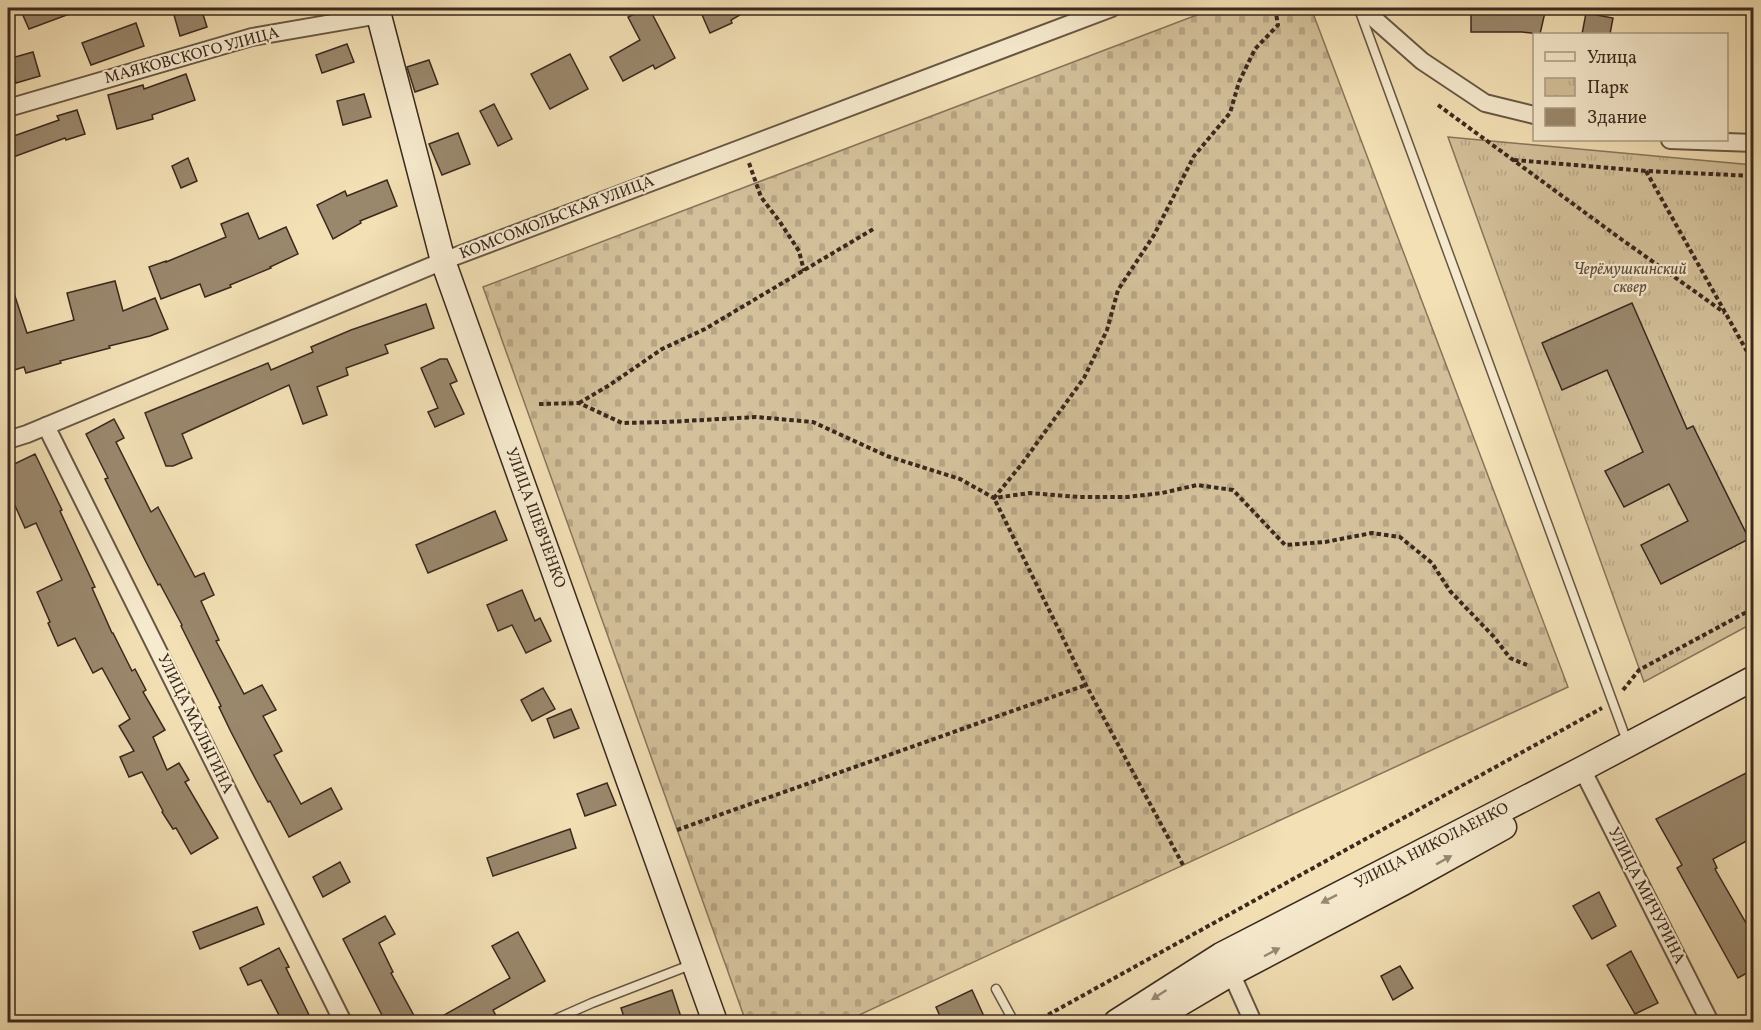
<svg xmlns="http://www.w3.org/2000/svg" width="1761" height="1030" font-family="Vollkorn,serif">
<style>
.cemetery{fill:url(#cemetery-stones);stroke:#87755c;stroke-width:1.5}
.park{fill:url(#park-tufts);stroke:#87755c;stroke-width:1.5}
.building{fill:#9a886d;stroke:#3a291e;stroke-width:1.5}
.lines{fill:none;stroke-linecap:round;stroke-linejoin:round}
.lane-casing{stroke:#685744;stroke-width:11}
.street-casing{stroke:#685744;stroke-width:20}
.secondary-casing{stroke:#3a291e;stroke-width:27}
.path{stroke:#3a291e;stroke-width:4;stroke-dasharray:4.5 3;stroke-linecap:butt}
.lane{stroke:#f7ebcf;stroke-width:8}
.street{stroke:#f7ebcf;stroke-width:16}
.secondary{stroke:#f7ebcf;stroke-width:24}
.oneway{fill:#988a76}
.labels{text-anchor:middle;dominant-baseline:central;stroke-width:4.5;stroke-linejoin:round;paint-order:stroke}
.street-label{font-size:16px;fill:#3a291e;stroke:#f7ebcf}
.park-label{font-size:16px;font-style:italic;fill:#604f3d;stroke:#f7ebcf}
</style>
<defs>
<pattern id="cemetery-stones" width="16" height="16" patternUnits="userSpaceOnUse" patternTransform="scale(1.5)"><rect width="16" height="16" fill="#d4c19b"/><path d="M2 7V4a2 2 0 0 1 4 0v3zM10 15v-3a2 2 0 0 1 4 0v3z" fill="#b7a685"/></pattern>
<pattern id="park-tufts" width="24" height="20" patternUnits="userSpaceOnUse" patternTransform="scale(1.5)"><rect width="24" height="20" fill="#d4c19b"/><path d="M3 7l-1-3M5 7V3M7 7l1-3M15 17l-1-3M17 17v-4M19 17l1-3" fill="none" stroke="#b7a685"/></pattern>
</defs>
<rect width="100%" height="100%" fill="#f3e0b5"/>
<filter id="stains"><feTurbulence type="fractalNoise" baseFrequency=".00333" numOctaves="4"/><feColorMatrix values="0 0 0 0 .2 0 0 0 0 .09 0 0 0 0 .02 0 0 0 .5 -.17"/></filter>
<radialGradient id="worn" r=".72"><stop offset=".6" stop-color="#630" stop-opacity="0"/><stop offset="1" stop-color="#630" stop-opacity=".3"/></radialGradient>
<!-- cemetery -->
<polygon class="cemetery" points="1215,8 1311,8 1568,687 844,1022 746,1022 483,287"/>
<!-- park -->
<polygon class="park" points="1448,137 1753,165 1753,623 1644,682"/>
<!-- building -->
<g class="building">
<polygon points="30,8 82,8 83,9 29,29 21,11"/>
<polygon points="172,8 201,8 207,27 180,36"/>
<polygon points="647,8 649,8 675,58 655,69 653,65 623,81 610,57 640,40 628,17"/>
<polygon points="699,8 752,8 731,20 732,23 710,33"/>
<polygon points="1471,8 1546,8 1540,34 1522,32 1471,32"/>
<polygon points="1586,13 1613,18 1610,34 1582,34"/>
<polygon points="136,23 144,46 91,65 82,43"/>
<polygon points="347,44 354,62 322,73 316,55"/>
<polygon points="33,52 40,76 16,83 8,59"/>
<polygon points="570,54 588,89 550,109 531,74"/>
<polygon points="429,60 438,84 415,92 407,67"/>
<polygon points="186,74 195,100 152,115 153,119 117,129 108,95 143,85 144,89"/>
<polygon points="364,94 371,117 343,125 337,101"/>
<polygon points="494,104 512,139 498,146 480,111"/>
<polygon points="77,110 85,134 66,140 65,138 8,159 8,138 59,120 57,116"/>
<polygon points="458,133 470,164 442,175 429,144"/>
<polygon points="188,158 197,181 181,188 172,166"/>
<polygon points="387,180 397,206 360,221 361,223 333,239 317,205 345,191 347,196"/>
<polygon points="248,213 259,239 286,227 298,254 270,267 271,268 230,285 231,287 205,297 200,284 161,299 149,267 166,261 166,262 226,237 221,224"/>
<polygon points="115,281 123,311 155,298 168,329 150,336 109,346 110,348 60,361 61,363 26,373 24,367 8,372 8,284 11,284 27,333 74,320 67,293"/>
<polygon points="1632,303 1687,429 1693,426 1749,539 1661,584 1641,545 1688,521 1669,484 1624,507 1605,471 1643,452 1607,370 1562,390 1542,343"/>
<polygon points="426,304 434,328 385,345 388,353 346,368 348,375 317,387 327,415 303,424 289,385 182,434 192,458 173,466 166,466 145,413 268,363 271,370 313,352 311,347 351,330"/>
<polygon points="440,359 447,359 457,381 450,384 464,414 435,427 428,412 438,408 421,368"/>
<polygon points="114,419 124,438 116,442 151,512 158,507 159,509 195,577 204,573 214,595 201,601 219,640 216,641 244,694 262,685 276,710 263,716 282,751 274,755 301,804 331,788 342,809 289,837 270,801 268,802 256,780 231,732 219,707 221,706 181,626 182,625 160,584 158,585 145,560 105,479 108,478 86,434"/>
<polygon points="35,454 62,510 60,511 95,587 92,588 112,633 113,633 132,671 135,669 146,690 143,692 165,730 153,737 167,770 179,763 189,780 185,782 218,838 191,854 176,828 173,829 162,812 163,811 142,772 129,777 120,757 134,751 119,726 130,719 102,668 93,673 75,638 58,646 48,623 50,622 37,592 62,580 36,523 25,528 8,490 8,467"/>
<polygon points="495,511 507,540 428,573 416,545"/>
<polygon points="522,590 535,621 540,618 551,641 526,653 512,625 498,631 487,605"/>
<polygon points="543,688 555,709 532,721 521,700"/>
<polygon points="571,709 579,728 554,738 547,719"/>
<polygon points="1754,769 1754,837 1713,859 1717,868 1715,869 1754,937 1754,969 1738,978 1677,868 1682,865 1656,819"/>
<polygon points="607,783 616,805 585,816 577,794"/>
<polygon points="570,829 576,848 493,876 487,858"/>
<polygon points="340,862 350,882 323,897 313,877"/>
<polygon points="1599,892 1616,926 1592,939 1573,906"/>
<polygon points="257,907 264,924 200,949 193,932"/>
<polygon points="385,916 395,934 379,943 393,972 391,973 418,1023 386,1023 343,939"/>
<polygon points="518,932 545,981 493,1010 500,1023 430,1023 510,978 492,946"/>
<polygon points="279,948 289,967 286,968 313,1023 283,1023 261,980 248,985 240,968"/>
<polygon points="1631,951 1658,1003 1635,1014 1607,965"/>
<polygon points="1400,966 1413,988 1393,1000 1381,976"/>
<polygon points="672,990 683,1023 626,1023 621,1008"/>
<polygon points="972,990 987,1023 943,1023 936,1007"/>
</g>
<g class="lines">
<defs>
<g id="lane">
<polyline points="1359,9 1628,744"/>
<polyline points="996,989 1014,1022"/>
<polyline points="549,1022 592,1003 693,964"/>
</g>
<g id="street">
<polyline points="1362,8 1422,61 1485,103 1534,115"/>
<polyline points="8,108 252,37 379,15"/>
<polyline points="1670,140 1754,143"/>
<polyline points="46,426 343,1022"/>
<polyline points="8,440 27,434 443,261 1112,8"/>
<polyline points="1582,769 1710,1022"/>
<polyline points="1228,966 1253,1022"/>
</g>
<g id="secondary">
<polyline points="377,8 443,261 715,1022"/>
<polyline points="1116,1022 1221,955 1582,769 1754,678"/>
<polyline points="1149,1022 1232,973 1403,883 1504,827"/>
</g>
</defs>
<!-- lane casing -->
<use href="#lane" class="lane-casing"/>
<!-- street casing -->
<use href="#street" class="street-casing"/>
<!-- secondary casing -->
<use href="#secondary" class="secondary-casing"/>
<!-- path -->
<g class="path">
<polyline points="1438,105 1621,239 1725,313"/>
<polyline points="1514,160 1646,171 1754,176"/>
<polyline points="749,163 761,197 780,222 799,251 804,271"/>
<polyline points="1646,171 1754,364"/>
<polyline points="579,403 608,386 662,349 705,329 875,228"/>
<polyline points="539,404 579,403 622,423 666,422 756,417 813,422 887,456 960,479 994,498 1030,493 1079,497 1127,497 1162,493 1197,485 1233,490 1285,545 1325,542 1372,533 1400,537 1432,563 1450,591 1494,637 1510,658 1527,665"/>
<polyline points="1623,690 1639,670 1754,608"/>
<polyline points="677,830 1086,685"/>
<polyline points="1183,865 1086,685 994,498 1021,465 1084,378 1107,330 1118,290 1154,235 1194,156 1230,113 1239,82 1255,49 1278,25 1275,8"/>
<polyline points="1035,1022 1602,708"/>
</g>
<!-- lane -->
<use href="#lane" class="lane"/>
<!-- street -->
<use href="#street" class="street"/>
<!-- secondary -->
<use href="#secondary" class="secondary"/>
</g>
<!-- one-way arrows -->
<defs><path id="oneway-solid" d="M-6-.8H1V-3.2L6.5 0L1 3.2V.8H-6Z" transform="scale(1.5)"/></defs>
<g class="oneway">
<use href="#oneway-solid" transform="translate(1444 860) rotate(-29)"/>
<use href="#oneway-solid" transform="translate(1329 899) rotate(153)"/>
<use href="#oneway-solid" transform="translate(1272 952) rotate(-28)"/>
<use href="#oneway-solid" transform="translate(1159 995) rotate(147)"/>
</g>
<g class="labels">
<!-- street labels -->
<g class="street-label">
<text transform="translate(192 56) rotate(-15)">МАЯКОВСКОГО УЛИЦА</text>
<text transform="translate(557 218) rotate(-21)">КОМСОМОЛЬСКАЯ УЛИЦА</text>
<text transform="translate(535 518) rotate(70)">УЛИЦА ШЕВЧЕНКО</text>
<text transform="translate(195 724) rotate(64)">УЛИЦА МАЛЫГИНА</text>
<text transform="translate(1432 846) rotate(-27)">УЛИЦА НИКОЛАЕНКО</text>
<text transform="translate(1646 896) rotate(63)">УЛИЦА МИЧУРИНА</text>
</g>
<!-- park labels -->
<g class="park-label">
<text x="1630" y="270">Черёмушкинский<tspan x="1630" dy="18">сквер</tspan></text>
</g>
</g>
<!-- margin -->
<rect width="1761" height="1030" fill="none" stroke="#f3e0b5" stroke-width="30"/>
<rect x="9" y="9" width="1743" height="1012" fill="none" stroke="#3a291e" stroke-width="3"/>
<rect x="15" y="15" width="1731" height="1000" fill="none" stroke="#3a291e" stroke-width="1.5"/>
<!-- legend -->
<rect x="1533" y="33" width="195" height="108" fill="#f7ebcf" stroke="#ab9d88" stroke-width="1.5"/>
<rect x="1545" y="52" width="30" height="9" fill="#f7ebcf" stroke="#ab9d88" stroke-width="1.5"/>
<text x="1587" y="63" font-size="18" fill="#3a291e">Улица</text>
<rect x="1545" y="78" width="30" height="18" fill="url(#park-tufts)" stroke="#ab9d88" stroke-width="1.5"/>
<text x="1587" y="93" font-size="18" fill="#3a291e">Парк</text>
<rect x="1545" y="108" width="30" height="18" fill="#9a886d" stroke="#ab9d88" stroke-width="1.5"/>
<text x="1587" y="123" font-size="18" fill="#3a291e">Здание</text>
<rect width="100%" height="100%" filter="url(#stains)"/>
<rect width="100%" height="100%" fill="url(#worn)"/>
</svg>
